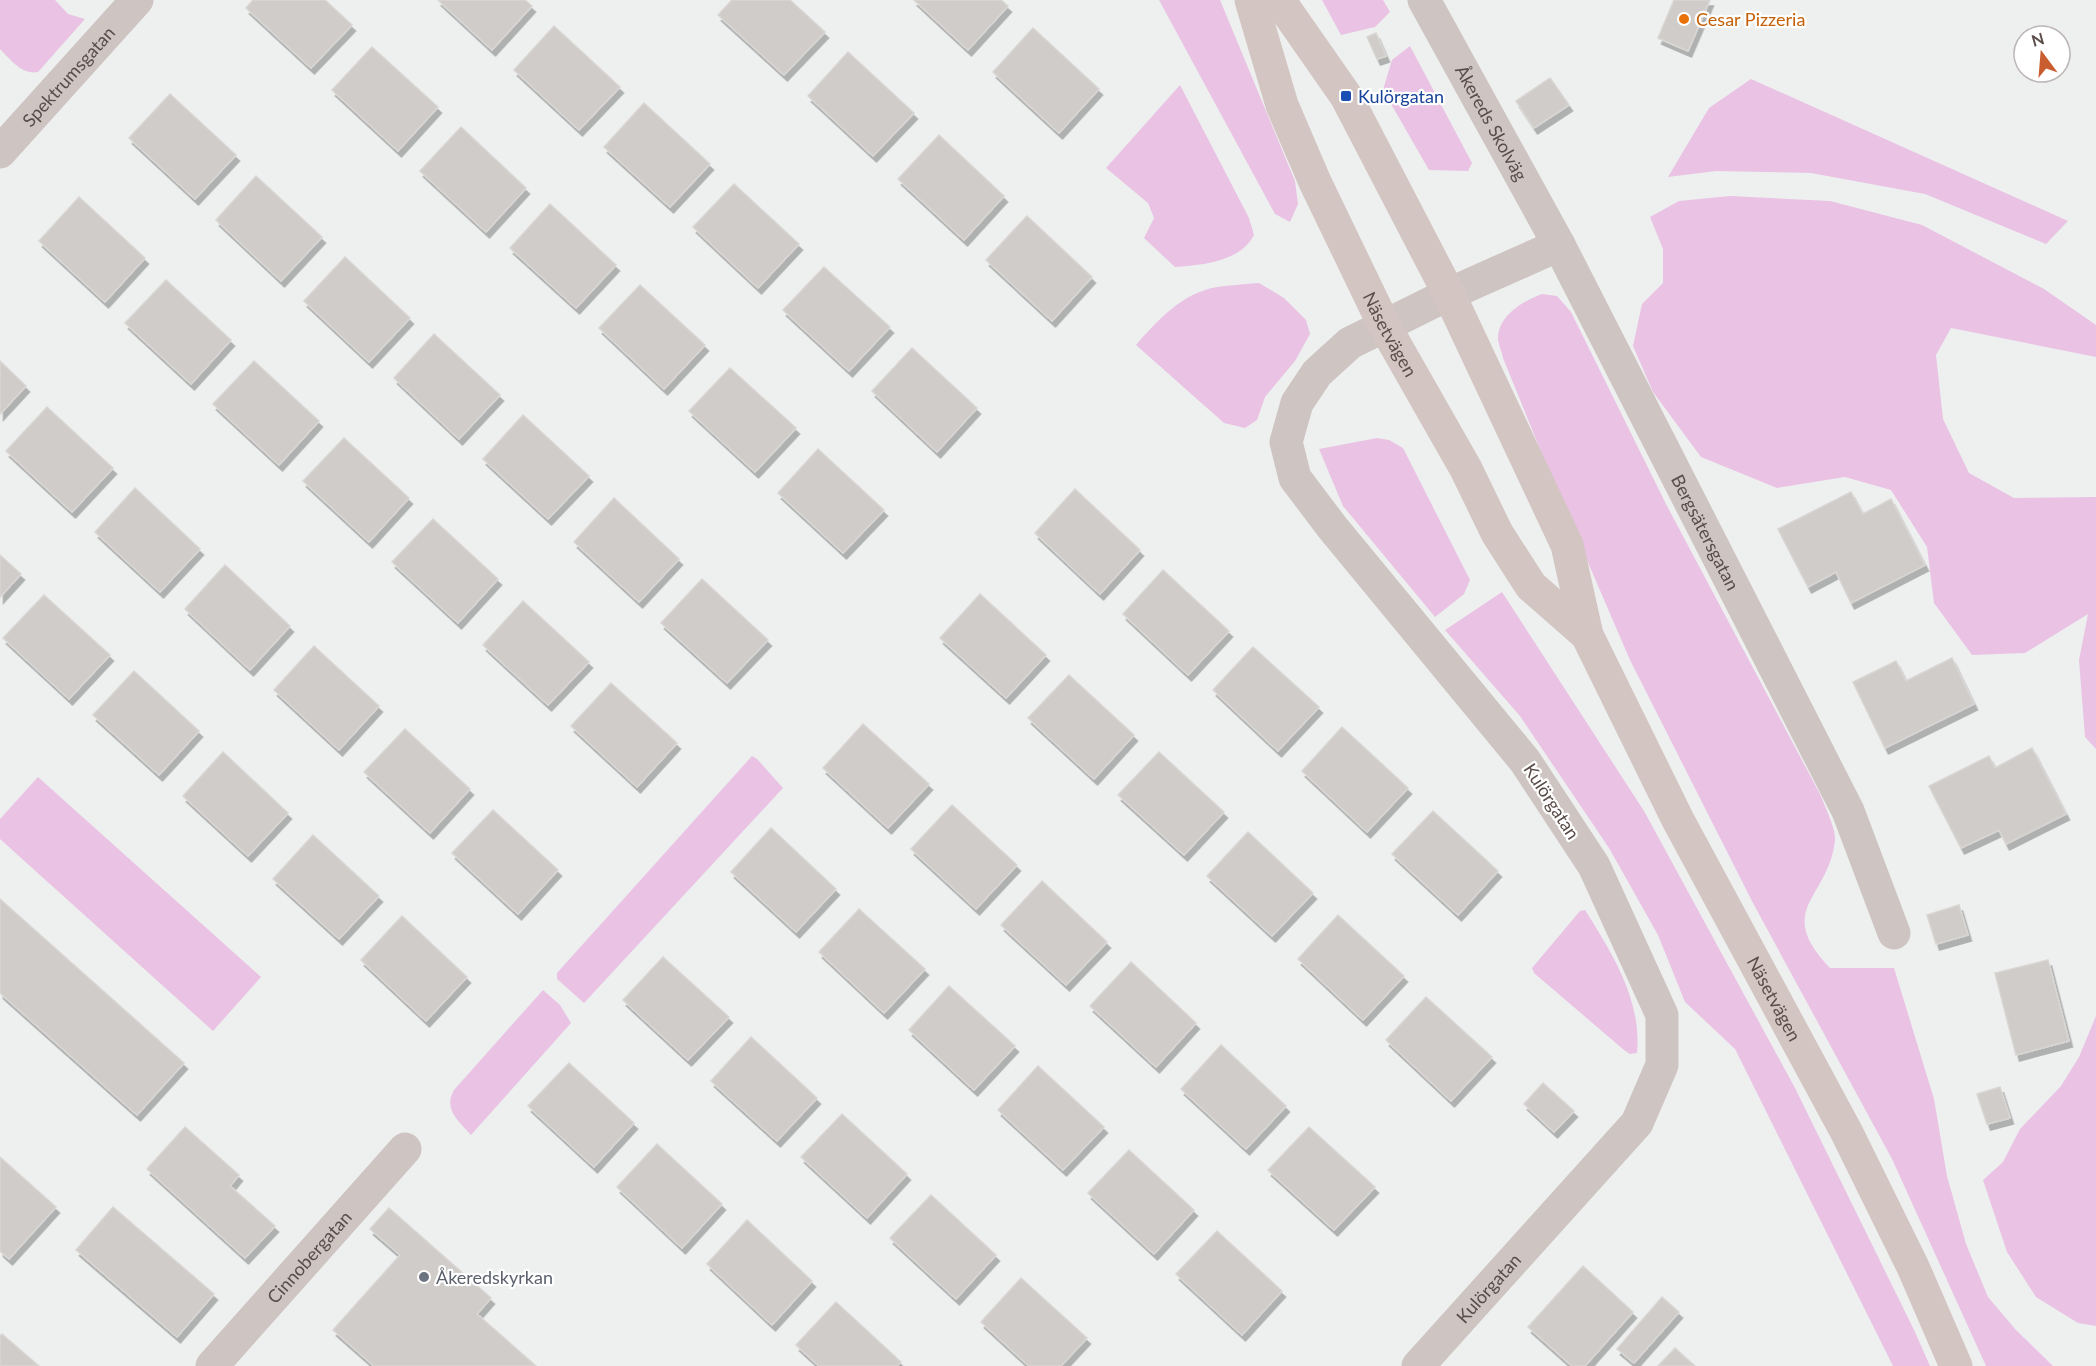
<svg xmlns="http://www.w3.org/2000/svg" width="2096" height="1366" font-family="Lato,sans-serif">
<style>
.green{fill:#e9c2e4}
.building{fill:#cfccc9;stroke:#d9d5d3;stroke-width:1.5;filter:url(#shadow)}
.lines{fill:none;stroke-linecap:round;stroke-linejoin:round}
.street{stroke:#cec4c1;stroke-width:33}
.secondary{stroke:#d3c5c1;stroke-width:33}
.food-dot{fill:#e8710a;stroke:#fff;stroke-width:2}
.transit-dot{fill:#1a4fb4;stroke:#fff;stroke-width:2}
.worship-dot{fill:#6b7280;stroke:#fff;stroke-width:2}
.labels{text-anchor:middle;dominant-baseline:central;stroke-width:4.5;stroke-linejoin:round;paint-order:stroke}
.food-label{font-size:18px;fill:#c56008;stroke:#fff;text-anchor:start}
.street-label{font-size:18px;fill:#594c49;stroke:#fff}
.transit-label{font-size:18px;fill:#164399;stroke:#fff;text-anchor:start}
.worship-label{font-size:18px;fill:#5b616d;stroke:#fff;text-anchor:start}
</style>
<defs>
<filter id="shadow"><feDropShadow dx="3.5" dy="6" stdDeviation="0" flood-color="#0004"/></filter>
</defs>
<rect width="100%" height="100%" fill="#eef0f0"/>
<!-- green -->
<g class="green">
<path d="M0,0H55L68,14L85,19L38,72C22,75 11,60 0,49Z"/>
<polygon points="1159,0 1220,0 1295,181 1298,204 1290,222 1275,214"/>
<polygon points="1322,0 1383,0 1390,12 1375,27 1341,35"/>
<polygon points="1410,46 1472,163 1468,171 1429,170 1383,90 1392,60"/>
<polygon points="1751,79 2068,221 2046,244 1925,194 1811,173 1716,171 1668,177 1709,108"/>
<path d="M1180,85L1249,218L1254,235C1240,262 1202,265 1175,267L1144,238L1154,218L1148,203L1106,168Z"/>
<polygon points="1730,196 1830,201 1922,225 2044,289 2096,325 2096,357 1951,328 1936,355 1943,419 1969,473 2014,498 2096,497 2096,749 2085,737 2079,660 2088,614 2025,653 1972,655 1934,603 1927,547 1891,490 1845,477 1777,488 1701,457 1653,392 1633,346 1642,304 1663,283 1663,249 1650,217 1679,201"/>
<path d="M1259,283L1284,298L1306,320L1310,334L1295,361L1265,397L1257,420L1245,428L1224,423L1136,345C1158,320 1182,293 1217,287C1231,285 1245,284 1259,283Z"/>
<path d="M1542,294L1557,296L1571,312L1666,504L1821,796C1825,807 1836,829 1835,840C1829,899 1773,908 1830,968H1894L1934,1099L1947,1176L1966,1244L1988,1297L2016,1330L2053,1366H1986L1892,1159L1754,905L1630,660L1555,486L1503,358C1502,352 1499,346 1498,340C1497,316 1523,301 1542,294Z"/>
<polygon points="1377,438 1389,440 1403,448 1470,580 1464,594 1435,617 1343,506 1319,449"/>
<polygon points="1502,592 1644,811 1795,1088 1915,1332 1930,1366 1893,1366 1735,1049 1685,1002 1658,935 1609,848 1520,716 1445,630"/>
<polygon points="752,756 757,759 783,788 584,1003 557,979 557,973"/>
<polygon points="38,777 261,977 213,1031 0,839 0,819"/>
<path d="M1585,910C1612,953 1642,1000 1637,1053L1630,1054L1624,1050L1534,973L1532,968L1580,911Z"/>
<path d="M543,990L560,1005L571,1023L471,1135C458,1120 443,1109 454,1090Z"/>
<polygon points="2096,1016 2096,1326 2078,1323 2036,1297 2007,1252 1983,1180 2003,1162 2020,1129 2061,1086 2079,1057"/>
</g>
<!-- building -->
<g class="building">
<polygon points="253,0 325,0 352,25 311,68 246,8"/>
<polygon points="438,0 525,0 532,6 492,50"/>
<polygon points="732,0 790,0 825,32 784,75 718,15"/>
<polygon points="914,0 1001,0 1008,6 968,50"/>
<polygon points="1674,0 1710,0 1688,51 1658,38"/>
<polygon points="554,26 620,87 579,130 514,70"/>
<polygon points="1033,28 1099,89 1059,133 993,72"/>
<polygon points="1376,33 1386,56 1377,59 1367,37"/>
<polygon points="372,47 438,107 398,151 332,90"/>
<polygon points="848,52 914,113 873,156 808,96"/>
<polygon points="1550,78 1569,105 1534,128 1516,101"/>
<polygon points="170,94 236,155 195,199 129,138"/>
<polygon points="644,103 710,164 670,207 604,147"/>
<polygon points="461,127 526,188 486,232 420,171"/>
<polygon points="939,135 1004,196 964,240 898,179"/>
<polygon points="256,176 322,237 281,281 216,220"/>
<polygon points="734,184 799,244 758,288 693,227"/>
<polygon points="79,197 145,258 105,302 39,241"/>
<polygon points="550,204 616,265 576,308 510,248"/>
<polygon points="1027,216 1092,277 1052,321 986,260"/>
<polygon points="345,257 410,318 369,362 304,301"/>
<polygon points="824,267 890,327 849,371 783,310"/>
<polygon points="166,280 231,340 191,384 125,323"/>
<polygon points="640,285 705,345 664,389 599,328"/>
<polygon points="434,334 500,395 459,439 394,378"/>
<polygon points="912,348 977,408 937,452 872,391"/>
<polygon points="0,361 26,386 0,414"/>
<polygon points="254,361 319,421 279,465 213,404"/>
<polygon points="730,368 796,428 755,472 689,411"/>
<polygon points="47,407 113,468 72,512 6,451"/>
<polygon points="523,415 589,476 548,519 483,459"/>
<polygon points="344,438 409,498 369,542 303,481"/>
<polygon points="818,449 884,510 843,553 778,493"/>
<polygon points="135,488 200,549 160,592 95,532"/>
<polygon points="1075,489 1140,550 1100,594 1035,533"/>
<polygon points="1851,492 1863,514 1891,499 1925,565 1851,603 1836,572 1808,587 1778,529"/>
<polygon points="614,498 679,559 639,602 574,542"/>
<polygon points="433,519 498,579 458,623 392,562"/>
<polygon points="0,555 21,574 0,597"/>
<polygon points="225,565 290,626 250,670 185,609"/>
<polygon points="1163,570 1229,631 1188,675 1123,614"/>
<polygon points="702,579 768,640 727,683 661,623"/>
<polygon points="980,594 1046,655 1006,698 940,638"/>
<polygon points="44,595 110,655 69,699 3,638"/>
<polygon points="523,601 589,662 548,705 483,645"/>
<polygon points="314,646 379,706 339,750 274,690"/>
<polygon points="1253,647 1319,707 1278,751 1213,690"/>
<polygon points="1952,658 1974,704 1885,748 1853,682 1896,661 1906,681"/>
<polygon points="134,671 199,731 159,775 93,715"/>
<polygon points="1069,675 1134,735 1094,779 1028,718"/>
<polygon points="611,683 677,743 637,787 571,726"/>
<polygon points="863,724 929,784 888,828 823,768"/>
<polygon points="1342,727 1408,788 1367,832 1302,771"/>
<polygon points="405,729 470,789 430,833 364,772"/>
<polygon points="2032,748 2066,814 2006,844 1999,830 1961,848 1929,786 1989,756 1995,768"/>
<polygon points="223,752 288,813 248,856 183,796"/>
<polygon points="1159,752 1224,812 1184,855 1118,795"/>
<polygon points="952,805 1017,865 976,909 911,849"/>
<polygon points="493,810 558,870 518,914 452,853"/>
<polygon points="1433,811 1498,871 1458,915 1392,854"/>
<polygon points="771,828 836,889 796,932 731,872"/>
<polygon points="1248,832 1313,893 1272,936 1207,876"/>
<polygon points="313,835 379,896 339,939 273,879"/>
<polygon points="1042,881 1107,942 1066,985 1001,925"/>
<polygon points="0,899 184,1063 137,1115 0,993"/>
<polygon points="1959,905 1968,935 1936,944 1927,915"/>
<polygon points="859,909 925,969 884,1013 819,952"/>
<polygon points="1338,915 1404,976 1363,1020 1298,959"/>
<polygon points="402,916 467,977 426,1021 361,960"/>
<polygon points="663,957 729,1017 688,1060 623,1000"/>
<polygon points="2048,960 2069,1041 2016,1055 1995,973"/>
<polygon points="1131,962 1196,1023 1156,1067 1090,1006"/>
<polygon points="949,986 1015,1046 974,1090 909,1030"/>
<polygon points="1426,997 1492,1057 1451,1101 1386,1040"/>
<polygon points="751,1037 817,1098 777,1141 711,1081"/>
<polygon points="1221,1045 1286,1106 1246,1149 1181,1089"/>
<polygon points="569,1063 634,1123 594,1167 528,1106"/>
<polygon points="1038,1066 1104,1127 1063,1170 998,1110"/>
<polygon points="1543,1083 1574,1111 1554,1132 1524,1104"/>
<polygon points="2000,1087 2010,1118 1987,1124 1977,1094"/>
<polygon points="842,1114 907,1174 867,1218 801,1157"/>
<polygon points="185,1127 239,1175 230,1186 275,1226 245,1258 147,1169"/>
<polygon points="1309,1127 1375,1187 1334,1230 1268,1170"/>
<polygon points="657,1144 722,1204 682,1248 617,1187"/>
<polygon points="1129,1150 1194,1210 1154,1254 1088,1193"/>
<polygon points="0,1157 56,1207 9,1259 0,1251"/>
<polygon points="931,1195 996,1255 956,1299 890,1238"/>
<polygon points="113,1207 214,1294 177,1337 76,1250"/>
<polygon points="389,1208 491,1298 477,1314 536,1366 374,1366 333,1330 400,1255 370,1229"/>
<polygon points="747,1220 812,1281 772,1325 707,1264"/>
<polygon points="1217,1231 1282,1291 1242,1335 1176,1274"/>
<polygon points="1583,1266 1633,1312 1585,1366 1572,1366 1528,1327"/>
<polygon points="1021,1278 1087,1338 1061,1366 1029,1366 981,1322"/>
<polygon points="1662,1297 1679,1312 1634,1363 1617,1349"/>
<polygon points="836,1302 901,1362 897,1366 819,1366 796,1345"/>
<polygon points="2,1334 39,1366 0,1366 0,1336"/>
<polygon points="1675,1348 1695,1366 1658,1366"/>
</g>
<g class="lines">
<!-- street -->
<g class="street">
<path id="s1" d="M1424,0L1559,245"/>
<path id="s2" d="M0,152L137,0"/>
<path id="s3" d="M212,1366L405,1149"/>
<path id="s4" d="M1418,1366L1637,1123L1662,1065V1015L1594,866L1525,761L1332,527L1295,478L1286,442L1297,403L1317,373L1350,343L1449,294L1559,245L1848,811L1894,933"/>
</g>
<!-- secondary -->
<g class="secondary">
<path id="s5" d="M1251,0L1282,105L1315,182L1384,325L1466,469L1497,533L1531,586L1587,635"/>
<path id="s6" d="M1279,0L1346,96L1449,294L1567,545L1587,635L1678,820L1847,1133L1913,1267L1956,1366"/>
</g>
</g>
<!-- markers -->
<circle class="food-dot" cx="1684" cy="19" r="6"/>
<rect class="transit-dot" x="1340" y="90" width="12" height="12" rx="3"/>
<circle class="worship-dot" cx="424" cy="1277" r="6"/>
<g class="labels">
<!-- food labels -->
<g class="food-label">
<text x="1696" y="19">Cesar Pizzeria</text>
</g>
<!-- street labels -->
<g class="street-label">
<text stroke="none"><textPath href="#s2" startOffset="102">Spektrumsgatan</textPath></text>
<text stroke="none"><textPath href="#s1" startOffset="140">Åkereds Skolväg</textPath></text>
<text stroke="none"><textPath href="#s5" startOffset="363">Näsetvägen</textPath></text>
<text stroke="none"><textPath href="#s4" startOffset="1806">Bergsätersgatan</textPath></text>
<text transform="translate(1552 801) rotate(57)">Kulörgatan</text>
<text stroke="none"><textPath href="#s6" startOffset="1119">Näsetvägen</textPath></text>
<text stroke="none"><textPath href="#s3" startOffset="146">Cinnobergatan</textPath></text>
<text stroke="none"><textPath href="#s4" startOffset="105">Kulörgatan</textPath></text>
</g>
<!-- transit labels -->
<g class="transit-label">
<text x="1358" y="96">Kulörgatan</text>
</g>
<!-- worship labels -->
<g class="worship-label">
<text x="436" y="1277">Åkeredskyrkan</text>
</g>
</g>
<!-- north arrow -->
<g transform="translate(2042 54) rotate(344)"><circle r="28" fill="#ffffff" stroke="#bdb7b6" stroke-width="1.5"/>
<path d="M0-4.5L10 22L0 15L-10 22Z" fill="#c95d2f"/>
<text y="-9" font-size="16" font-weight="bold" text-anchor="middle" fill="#594c49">N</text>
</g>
</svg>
